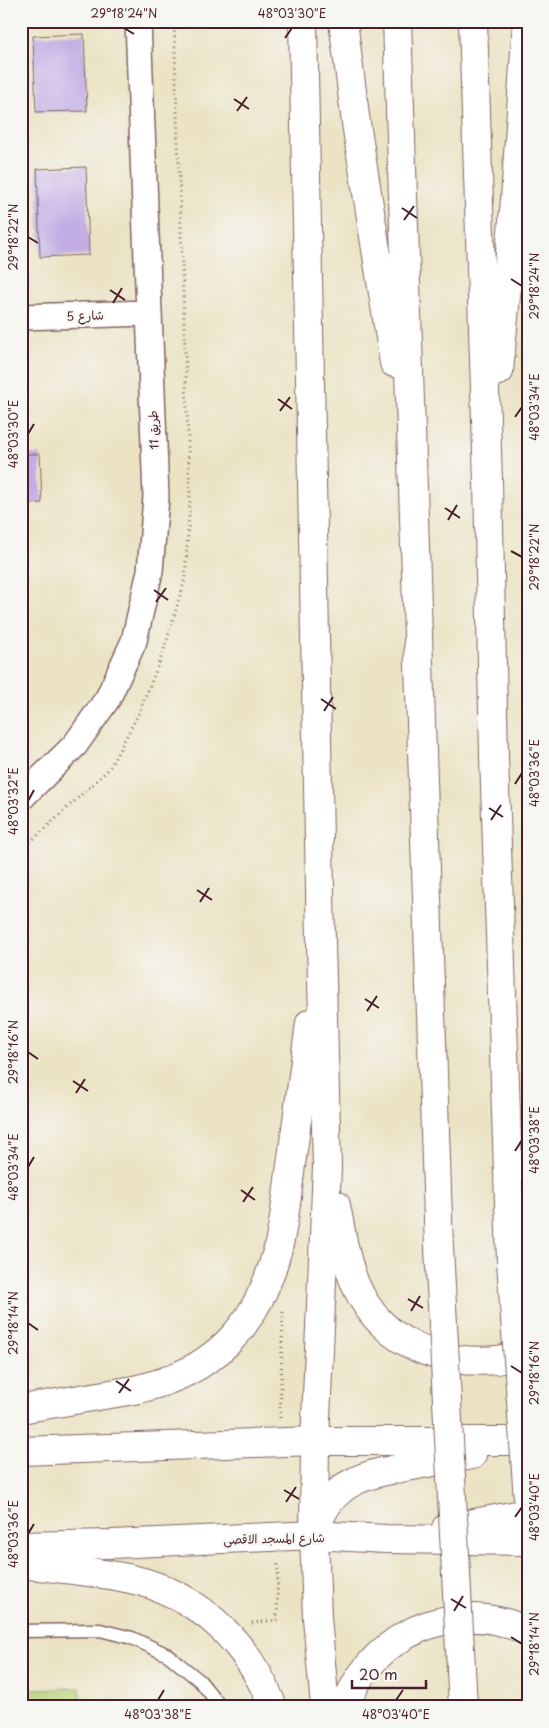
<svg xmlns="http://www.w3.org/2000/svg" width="549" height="1728" font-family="'Playpen Sans','Playpen Sans Arabic',sans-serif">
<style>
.green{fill:#b6d076;stroke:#807850}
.building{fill:#c2ade5}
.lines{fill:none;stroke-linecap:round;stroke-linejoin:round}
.service-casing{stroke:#826461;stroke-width:15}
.minor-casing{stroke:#826461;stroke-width:28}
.secondary-casing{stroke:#826461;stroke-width:30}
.motorway-casing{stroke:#826461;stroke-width:30}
.path{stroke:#826461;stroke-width:3;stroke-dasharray:1 4;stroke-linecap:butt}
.service{stroke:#fff;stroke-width:12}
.minor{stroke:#fff;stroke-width:25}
.secondary{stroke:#fff;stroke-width:28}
.motorway{stroke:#fff;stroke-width:28}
.motorway-bridge-casing{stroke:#826461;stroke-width:30;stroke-linecap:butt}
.motorway-bridge{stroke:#fff;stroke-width:28}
.ticks{fill:none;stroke:#4a1f2b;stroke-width:2}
.labels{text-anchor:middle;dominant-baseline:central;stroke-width:5;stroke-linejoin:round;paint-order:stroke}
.street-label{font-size:12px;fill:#4a1f2b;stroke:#f6f6f2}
.neatline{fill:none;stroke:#4a1f2b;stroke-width:2}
.ticks-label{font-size:12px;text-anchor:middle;fill:#4a1f2b}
</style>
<rect width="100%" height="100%" fill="#f6f6f2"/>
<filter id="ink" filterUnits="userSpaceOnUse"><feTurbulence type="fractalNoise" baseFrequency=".02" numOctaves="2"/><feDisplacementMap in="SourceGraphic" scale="10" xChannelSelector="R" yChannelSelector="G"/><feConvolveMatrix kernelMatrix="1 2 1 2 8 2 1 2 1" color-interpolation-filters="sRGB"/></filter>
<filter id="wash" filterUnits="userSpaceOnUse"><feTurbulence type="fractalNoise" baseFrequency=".0096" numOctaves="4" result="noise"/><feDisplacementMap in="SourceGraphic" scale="20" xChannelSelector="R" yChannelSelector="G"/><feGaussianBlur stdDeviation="1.12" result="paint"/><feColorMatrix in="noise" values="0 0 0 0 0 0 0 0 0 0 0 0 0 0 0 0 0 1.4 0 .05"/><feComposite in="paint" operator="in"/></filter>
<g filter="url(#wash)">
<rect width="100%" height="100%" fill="#ebe3c4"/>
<!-- green -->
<polygon class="green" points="80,1688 81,1707 21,1707 21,1689"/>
<g id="blocks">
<!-- building -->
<g class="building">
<polygon points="84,34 87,111 36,112 33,36"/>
<polygon points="86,167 89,255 40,257 37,169"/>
<polygon points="21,454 40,454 42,503 21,504"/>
</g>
</g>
</g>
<g filter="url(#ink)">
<use href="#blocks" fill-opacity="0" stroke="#826461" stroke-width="1"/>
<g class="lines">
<defs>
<polyline id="service" points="21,1631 100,1630 132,1638 168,1655 200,1681 221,1707"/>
<g id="minor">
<polyline points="21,317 148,313"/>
<polyline points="21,798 75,745 108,698 134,641 150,571 156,497 138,21"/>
</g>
<g id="secondary">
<polyline points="303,21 321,942 327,1167 315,1441 314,1535 317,1618 325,1707"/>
<path d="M336,1205C342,1235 346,1269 361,1296C393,1355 468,1373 528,1353"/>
<path d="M21,1409L134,1390C214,1373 258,1326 278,1248C285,1221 287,1193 291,1165C297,1118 304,1070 310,1023"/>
<polyline points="21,1451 315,1441 528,1441"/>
<polyline points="446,1528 528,1513"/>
<path d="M316,1529C331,1480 367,1474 412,1466C432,1462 452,1459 472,1455"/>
<polyline points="21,1546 112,1544 314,1535 386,1539 528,1541"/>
<path d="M21,1564C58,1569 95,1571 131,1579C199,1594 249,1644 273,1707"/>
<path d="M344,1707C350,1695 355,1683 363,1673C400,1622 471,1602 528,1632"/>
</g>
<g id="motorway">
<polyline points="343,21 356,123 394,363"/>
<polyline points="397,21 439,1248"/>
<polyline points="473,21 488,482 494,756 511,1262"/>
<polyline points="499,371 515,199 527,21"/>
</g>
</defs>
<!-- service casing -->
<use href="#service" class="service-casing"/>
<!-- minor casing -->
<use href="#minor" class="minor-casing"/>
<!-- secondary casing -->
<use href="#secondary" class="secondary-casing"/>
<!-- motorway casing -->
<use href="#motorway" class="motorway-casing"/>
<!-- path -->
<g class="path">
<polyline points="21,847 36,837 109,769 138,715 163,653 185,579 190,500 174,21"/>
<polyline points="280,1418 283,1312"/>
<polyline points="252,1623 277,1620 278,1562"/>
</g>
<!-- service -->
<use href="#service" class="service"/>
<!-- minor -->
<use href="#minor" class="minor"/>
<!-- secondary -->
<use href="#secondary" class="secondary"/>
<!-- motorway -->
<use href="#motorway" class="motorway"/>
<defs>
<g id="motorway-bridge">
<polyline points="439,1248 463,1707"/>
<polyline points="511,1262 528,1499"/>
</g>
</defs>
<!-- motorway-bridge casing -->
<use href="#motorway-bridge" class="motorway-bridge-casing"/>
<!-- motorway-bridge -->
<use href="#motorway-bridge" class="motorway-bridge"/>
</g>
</g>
<!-- ticks -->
<path class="ticks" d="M124,28L134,34M285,38L292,28M234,99L249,109M237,111L247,97M402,208L417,218M404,220L414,206M28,237L38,243M511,279L522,286M110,290L125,300M113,303L122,288M278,399L292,409M280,411L290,397M515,417L522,407M28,434L34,424M445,508L460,518M448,520L457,505M511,551L522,557M154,590L168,600M156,602L166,588M321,699L336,709M324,711L333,697M515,784L522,773M28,801L34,790M489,808L503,817M491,820L501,805M197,890L212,900M200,902L209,888M365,999L379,1008M367,1011L377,996M28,1052L38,1059M73,1081L88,1091M76,1093L85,1079M515,1151L522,1140M28,1167L34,1157M241,1190L255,1200M243,1202L253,1187M408,1299L423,1308M411,1311L420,1296M28,1323L38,1330M511,1366L522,1373M116,1381L131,1391M119,1393L129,1379M284,1490L299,1499M286,1502L296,1487M515,1517L522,1507M28,1534L34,1524M451,1599L466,1608M454,1611L463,1596M511,1637L522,1644M158,1700L164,1690M396,1700L403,1690"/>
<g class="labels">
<!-- street labels -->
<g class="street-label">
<text transform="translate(85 315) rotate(-2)">شارع 5</text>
<text transform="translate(153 430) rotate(-92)">طريق 11</text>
<text transform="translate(274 1538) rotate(-1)">شارع المسجد الاقصى</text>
</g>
</g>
<!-- margin -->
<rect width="549" height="1728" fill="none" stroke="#f6f6f2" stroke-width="55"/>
<!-- scale -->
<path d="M352 1680v8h74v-8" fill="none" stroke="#4a1f2b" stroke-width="2.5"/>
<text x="359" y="1680" font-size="15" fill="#4a1f2b" stroke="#f6f6f2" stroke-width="4" paint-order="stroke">20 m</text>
<rect x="28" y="28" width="494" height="1672" class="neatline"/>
<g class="ticks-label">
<text x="124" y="18">29°18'24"N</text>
<text x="292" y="18">48°03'30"E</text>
<text transform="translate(14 237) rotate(-90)" y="4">29°18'22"N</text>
<text transform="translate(535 286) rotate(-90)" y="4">29°18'24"N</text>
<text transform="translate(535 407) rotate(-90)" y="4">48°03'34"E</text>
<text transform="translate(14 434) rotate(-90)" y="4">48°03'30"E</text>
<text transform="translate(535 557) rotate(-90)" y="4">29°18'22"N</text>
<text transform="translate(535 773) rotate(-90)" y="4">48°03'36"E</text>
<text transform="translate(14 801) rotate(-90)" y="4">48°03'32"E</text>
<text transform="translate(14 1052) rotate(-90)" y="4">29°18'16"N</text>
<text transform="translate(535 1140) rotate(-90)" y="4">48°03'38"E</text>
<text transform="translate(14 1167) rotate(-90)" y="4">48°03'34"E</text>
<text transform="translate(14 1323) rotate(-90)" y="4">29°18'14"N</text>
<text transform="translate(535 1373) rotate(-90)" y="4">29°18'16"N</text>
<text transform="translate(535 1507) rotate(-90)" y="4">48°03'40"E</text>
<text transform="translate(14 1534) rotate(-90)" y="4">48°03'36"E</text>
<text transform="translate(535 1644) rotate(-90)" y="4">29°18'14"N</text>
<text x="158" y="1719">48°03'38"E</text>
<text x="396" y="1719">48°03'40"E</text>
</g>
</svg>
